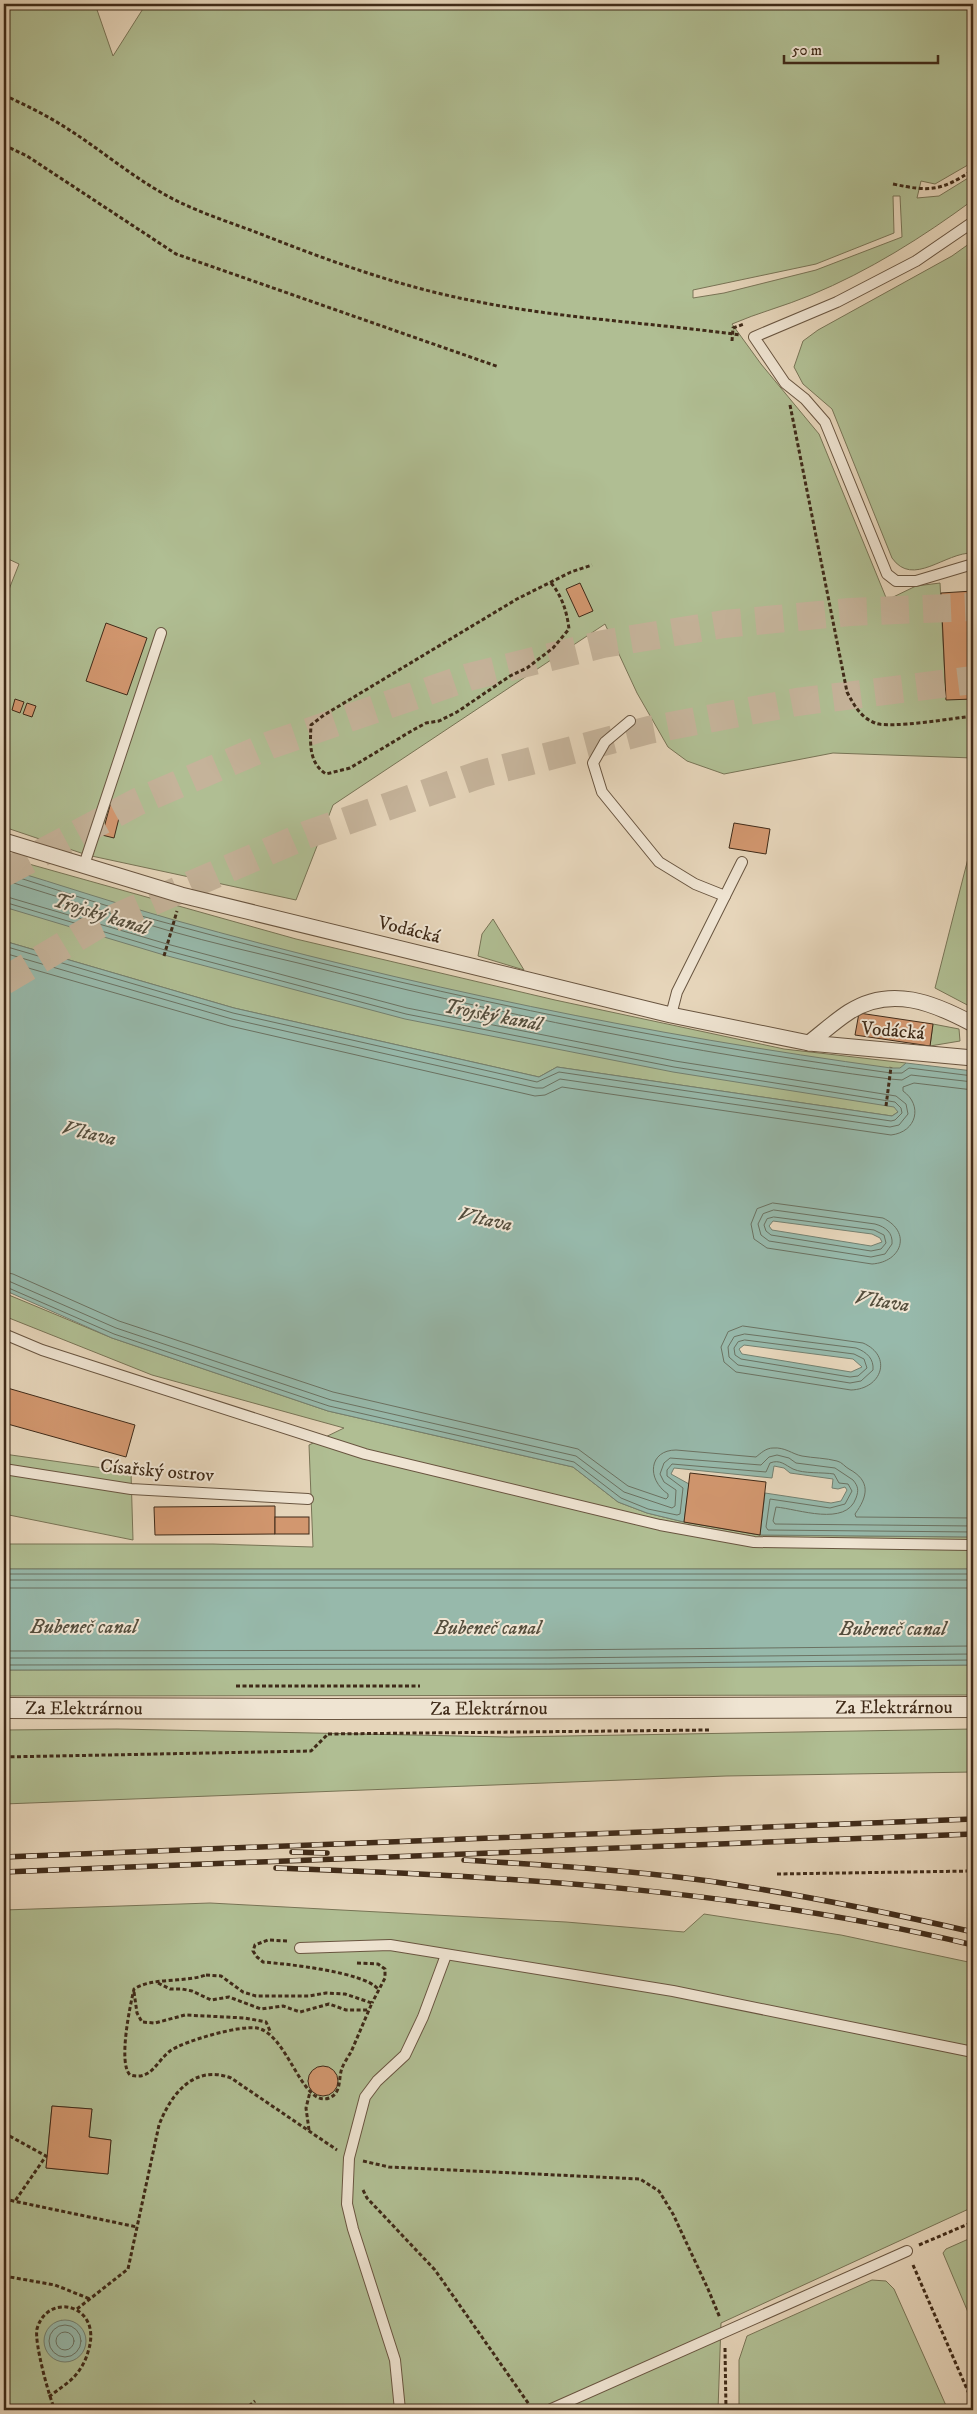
<svg xmlns="http://www.w3.org/2000/svg" width="977" height="2414" font-family="'IM FELL DW Pica',serif">
<style>
.green{fill:#b0be93;stroke:#787456;fill-rule:evenodd}
.water{fill:#97b9ab;stroke:#748070;fill-rule:evenodd}
.lines{fill:none;stroke-linecap:round;stroke-linejoin:round}
.shore{stroke:#6b7262;stroke-width:1}
.building{fill:#d2976f;stroke:#3f2a18}
.trunk-tunnel{stroke:#c5b39a;stroke-width:28;stroke-dasharray:28 14;stroke-linecap:butt}
.service-casing{stroke:#695540;stroke-width:12}
.pedestrian-casing{stroke:#695540;stroke-width:17}
.minor-casing{stroke:#695540;stroke-width:22}
.path{stroke:#3f2a18;stroke-width:3;stroke-dasharray:4 2.5;stroke-linecap:butt}
.service{stroke:#efe4d2;stroke-width:10}
.pedestrian{stroke:#efe4d2;stroke-width:15}
.minor{stroke:#efe4d2;stroke-width:20}
.rail-casing{stroke:#3f2a18;stroke-width:5.5}
.rail{stroke:#efe4d2;stroke-width:4;stroke-dasharray:11;stroke-linecap:butt}
.labels{text-anchor:middle;dominant-baseline:central;stroke-width:4;stroke-linejoin:round;paint-order:stroke}
.street-label{font-size:19px;fill:#3f2a18;stroke:#efe4d2}
.water-label{font-size:20px;font-style:italic;fill:#554e3d;stroke:#efe4d2}
</style>
<rect width="100%" height="100%" fill="#e6d5ba"/>
<filter id="stains"><feTurbulence type="fractalNoise" baseFrequency=".004" numOctaves="4"/><feColorMatrix values="0 0 0 0 .2 0 0 0 0 .09 0 0 0 0 .02 0 0 0 .5 -.17"/></filter>
<radialGradient id="worn" r=".72"><stop offset=".6" stop-color="#630" stop-opacity="0"/><stop offset="1" stop-color="#630" stop-opacity=".3"/></radialGradient>
<!-- green -->
<g class="green">
<path d="M4,4H95L113,56L146,4H973V162L935,184L921,181L917,198L939,196L973,175V200C923,237 869,271 811,295C785,306 757,313 732,324L761,364L819,434L887,600L916,586L940,583L946,699H973V758L833,753L724,774L687,761L668,747L637,693L605,624L333,805L296,900L87,855L4,827V602L19,564L4,557ZM893,196H900L902,237L816,270L724,293L693,298V290L816,264L894,233Z"/>
<path d="M973,241V553C945,552 913,588 892,558L832,409L803,384L794,367L803,341L818,330L952,256Z"/>
<polygon points="973,839 973,1008 935,988"/>
<polygon points="4,857 296,939 555,1000 784,1049 906,1063 900,1069 898,1112 892,1116 557,1067 539,1077 234,1008 4,941"/>
<polygon points="493,919 524,970 478,956 482,934"/>
<polygon points="933,1024 959,1029 960,1041 930,1046"/>
<polygon points="4,1293 112,1338 328,1411 573,1467 618,1502 647,1513 684,1522 760,1535 973,1537 973,1569 4,1569 4,1544 213,1544 313,1547 309,1445 344,1428 152,1375 4,1316"/>
<polygon points="4,1454 131,1472 133,1540 4,1514"/>
<polygon points="973,1665 973,1695 4,1696 4,1670 549,1669"/>
<polygon points="117,1729 509,1737 973,1729 973,1772 726,1776 4,1804 4,1730"/>
<path d="M210,1903L566,1922L684,1932L704,1914L841,1935L973,1963V2207L721,2323L718,2410H4V1910ZM319,2067H328L337,2078L333,2091L325,2095L311,2091L308,2081L311,2072ZM52,2106L92,2109L89,2137L111,2140L108,2174L46,2168ZM61,2320L85,2339L82,2351Z"/>
<polygon points="973,2237 973,2324 943,2253 946,2249"/>
<polygon points="872,2280 886,2281 894,2289 948,2410 739,2410 739,2360 747,2336"/>
</g>
<!-- water -->
<g class="water">
<path d="M4,868C61,885 117,904 174,920C410,986 649,1035 891,1068H900L906,1063L973,1071V1537L760,1535L765,1493L831,1503L841,1501L847,1490L845,1487L838,1489L832,1488L833,1479L790,1473L784,1468L774,1466L772,1478L674,1468L671,1474L689,1484L684,1522L647,1513L618,1502L573,1467L328,1411L112,1338L4,1290V941L234,1008L539,1077L557,1067L892,1116L898,1112L894,1107L673,1072L405,1019L164,955L4,907ZM773,1221L872,1234L880,1238L882,1242L871,1246L772,1230L769,1226ZM744,1345L853,1359L862,1367L851,1372L742,1354L739,1349Z"/>
<polygon points="4,1569 973,1569 973,1665 549,1669 4,1670"/>
<circle cx="65" cy="2341" r="21"/>
</g>
<g class="lines">
<!-- shore -->
<g class="shore">
<path d="M4,873C61,891 117,910 174,925C410,989 649,1040 891,1073H902L909,1068L973,1076"/>
<path d="M4,880C59,897 114,915 170,931C212,943 256,953 298,963C493,1013 691,1053 890,1079L902,1080L911,1075L973,1082"/>
<polyline points="4,896 167,944 407,1008 675,1061 896,1096 906,1104 908,1114 899,1125 890,1127 560,1079 543,1088 536,1088 232,1019 4,953"/>
<polyline points="4,902 165,950 406,1014 674,1067 895,1102 901,1108 902,1113 895,1120 891,1121 559,1072 537,1082 233,1013 4,946"/>
<path d="M4,961L230,1026L535,1096L545,1095L562,1087L891,1135C917,1132 923,1105 903,1091V1087L914,1083L973,1090"/>
<path d="M773,1203L883,1218C912,1232 902,1262 872,1264L767,1248L754,1239L751,1224L757,1209Z"/>
<path d="M774,1210L875,1224C886,1227 893,1233 892,1244L885,1254L871,1257L769,1241L761,1235L758,1224L763,1214Z"/>
<polygon points="774,1217 874,1230 884,1235 886,1243 881,1249 871,1251 771,1235 766,1231 764,1225 767,1219"/>
<path d="M4,1272L13,1274L119,1321L333,1392L578,1449L628,1486L666,1499L668,1497V1494C646,1479 649,1450 676,1450L756,1457C761,1453 766,1448 773,1448C785,1447 792,1454 802,1456C813,1458 826,1458 837,1461C842,1462 845,1467 849,1469C871,1481 868,1496 855,1514L856,1517L973,1518"/>
<path d="M4,1279L116,1328L331,1400L576,1456L624,1492L672,1508L675,1506L676,1490L664,1482L660,1474L664,1463L670,1458L761,1465L769,1457L777,1455L789,1458L796,1463L835,1468L853,1480C858,1486 859,1490 856,1498C846,1527 798,1509 776,1507L773,1521L775,1524L973,1526"/>
<path d="M4,1286L114,1334L329,1406L574,1462L621,1498L648,1509L677,1515L680,1514L683,1488L667,1476V1470L672,1464L766,1472L770,1463C780,1459 785,1465 793,1469C804,1474 822,1472 834,1474L839,1483L848,1484L852,1491L845,1504L830,1508L770,1499L766,1527L768,1530L973,1532"/>
<path d="M743,1326L863,1343C893,1356 882,1389 851,1390L736,1372L724,1362L721,1347L728,1332Z"/>
<path d="M745,1334L856,1348C867,1352 874,1359 873,1370L861,1381L850,1383L738,1365L729,1357L728,1347L734,1337Z"/>
<polygon points="745,1340 854,1354 864,1359 867,1368 858,1376 850,1377 741,1359 735,1355 734,1348 738,1342"/>
<polyline points="4,1574 973,1574"/>
<polyline points="4,1580 973,1580"/>
<polyline points="4,1588 973,1588"/>
<polyline points="4,1651 549,1650 973,1646"/>
<polyline points="4,1658 549,1658 973,1654"/>
<polyline points="4,1665 549,1664 973,1660"/>
<circle cx="65" cy="2341" r="16"/>
<circle cx="65" cy="2341" r="9"/>
</g>
</g>
<!-- building -->
<g class="building">
<polygon points="580,583 593,611 579,617 566,589"/>
<polygon points="973,591 973,699 946,700 941,593"/>
<polygon points="106,623 147,638 127,695 86,681"/>
<polygon points="15,699 24,702 20,713 12,710"/>
<polygon points="4,701 9,703 5,714 4,713"/>
<polygon points="27,703 36,706 32,717 23,714"/>
<polygon points="111,802 122,806 114,838 102,835"/>
<polygon points="734,823 770,829 766,854 729,848"/>
<polygon points="859,1013 933,1024 930,1046 855,1035"/>
<polygon points="4,1387 135,1425 126,1457 4,1423"/>
<polygon points="690,1473 766,1482 760,1535 684,1522"/>
<polygon points="275,1506 275,1534 155,1535 154,1507"/>
<rect x="275" y="1517" width="34" height="17"/>
<circle cx="323" cy="2081" r="15"/>
<polygon points="52,2106 92,2109 89,2137 111,2140 108,2174 46,2168"/>
</g>
<g class="lines">
<!-- trunk-tunnel -->
<g class="trunk-tunnel">
<polyline points="4,873 137,802 270,745 469,677 603,644 724,624 850,612 973,607"/>
<polyline points="4,981 96,926 306,835 481,774 649,730 797,702 973,680"/>
</g>
<defs>
<g id="service">
<polyline points="973,222 916,261 837,302 754,337 785,383 805,399 825,422 887,574 896,581 916,581 973,564"/>
<polyline points="630,721 605,742 593,763 602,792 659,862 695,884 725,896"/>
<polyline points="84,865 161,633"/>
<polyline points="671,1015 677,992 742,862"/>
<polyline points="4,1334 42,1350 365,1454 660,1525 754,1542 972,1545"/>
<polyline points="4,1469 131,1489 308,1499"/>
<polyline points="300,1948 390,1945 673,1991 973,2052"/>
<polyline points="400,2410 395,2360 353,2229 347,2204 349,2158 365,2097 377,2081 405,2055 423,2017 446,1955"/>
<polyline points="549,2410 907,2251"/>
</g>
<g id="pedestrian">
<path d="M4,841L181,895L671,1015L809,1043C822,1033 835,1021 849,1012C891,985 934,1003 973,1024"/>
<polyline points="809,1043 973,1058"/>
</g>
<g id="minor">
<path id="s1" d="M4,1708L329,1709L973,1707"/>
</g>
</defs>
<!-- service casing -->
<use href="#service" class="service-casing"/>
<!-- pedestrian casing -->
<use href="#pedestrian" class="pedestrian-casing"/>
<!-- minor casing -->
<use href="#minor" class="minor-casing"/>
<!-- path -->
<g class="path">
<polyline points="4,10 19,4"/>
<path d="M4,95C23,104 42,113 60,124C101,149 136,181 179,202C202,213 228,222 253,231C319,257 386,282 455,297C549,318 646,322 741,335"/>
<polyline points="4,145 27,156 176,254 499,367"/>
<path d="M893,184C930,192 941,191 973,170"/>
<polyline points="732,341 733,328 744,324"/>
<path d="M790,405L847,692C854,705 860,717 875,723C889,729 955,718 973,716"/>
<path d="M551,583C562,596 567,612 569,629L553,648L527,668L510,676L457,712L439,721L426,723L413,730L350,768L326,774C309,763 310,744 311,725L324,715L517,599L571,572L592,565"/>
<polyline points="164,956 177,911"/>
<polyline points="886,1106 891,1067"/>
<polyline points="236,1686 420,1686"/>
<polyline points="328,1734 710,1730"/>
<polyline points="4,1757 311,1751 328,1734"/>
<polyline points="777,1874 973,1871"/>
<path d="M287,1941L268,1940L255,1945L253,1951L257,1957L263,1962C287,1964 364,1972 378,1989"/>
<polyline points="357,1963 378,1964 385,1969 385,1978 372,2003"/>
<path d="M206,1975L221,1976L243,1992L256,1996H309L326,1993L345,1994L372,2003C365,2019 358,2036 351,2052C348,2057 344,2063 342,2068C338,2079 342,2093 329,2098C302,2108 288,2034 257,2028C240,2025 184,2041 170,2051C156,2062 151,2081 130,2075C118,2063 130,2006 134,1989C153,1977 183,1983 206,1975Z"/>
<polyline points="158,1983 170,1989 182,1989 192,1991 211,2000 229,1997 261,2009 283,2006 300,2012 329,2004 346,2010 369,2010"/>
<polyline points="134,1992 137,2013 142,2022 155,2023 185,2015 245,2018 266,2022 271,2033"/>
<polyline points="309,2130 306,2108 310,2092"/>
<polyline points="4,2133 46,2156 15,2201"/>
<polyline points="363,2161 389,2167 640,2179 659,2191 673,2214 708,2289 720,2318"/>
<polyline points="363,2190 367,2198 435,2270 533,2410"/>
<polyline points="4,2199 137,2227"/>
<polyline points="919,2245 973,2222"/>
<polyline points="913,2265 973,2403"/>
<polyline points="4,2276 55,2285 90,2299"/>
<path d="M77,2309L128,2269L159,2125C171,2094 194,2064 231,2078L337,2150"/>
<polyline points="725,2348 726,2410"/>
<path d="M49,2397C57,2390 66,2385 73,2378C80,2371 86,2360 88,2352C104,2304 47,2291 37,2329C34,2342 49,2397 55,2410"/>
<polyline points="244,2410 255,2401"/>
</g>
<!-- service -->
<use href="#service" class="service"/>
<!-- pedestrian -->
<use href="#pedestrian" class="pedestrian"/>
<!-- minor -->
<use href="#minor" class="minor"/>
<defs>
<g id="rail">
<polyline points="292,1852 327,1853"/>
<polyline points="4,1857 973,1819"/>
<path d="M464,1860C546,1865 628,1870 709,1881C798,1894 886,1912 973,1932"/>
<path d="M276,1868C511,1876 745,1890 973,1945"/>
<polyline points="4,1872 973,1834"/>
</g>
</defs>
<!-- rail casing -->
<use href="#rail" class="rail-casing"/>
<!-- rail -->
<use href="#rail" class="rail"/>
</g>
<g class="labels">
<!-- street labels -->
<g class="street-label">
<text transform="translate(409 930) rotate(14)">Vodácká</text>
<text transform="translate(893 1031) rotate(5)">Vodácká</text>
<text transform="translate(157 1471) rotate(5)">Císařský ostrov</text>
<text stroke="none"><textPath href="#s1" startOffset="890">Za Elektrárnou</textPath></text>
<text stroke="none"><textPath href="#s1" startOffset="80">Za Elektrárnou</textPath></text>
<text stroke="none"><textPath href="#s1" startOffset="485">Za Elektrárnou</textPath></text>
</g>
<!-- water labels -->
<g class="water-label">
<text transform="translate(101 915) rotate(17)">Trojský kanál</text>
<text transform="translate(493 1016) rotate(11)">Trojský kanál</text>
<text transform="translate(89 1134) rotate(13)">Vltava</text>
<text transform="translate(485 1220) rotate(12)">Vltava</text>
<text transform="translate(882 1302) rotate(9)">Vltava</text>
<text x="84" y="1627">Bubeneč canal</text>
<text x="488" y="1628">Bubeneč canal</text>
<text x="893" y="1629">Bubeneč canal</text>
</g>
</g>
<!-- margin -->
<rect width="977" height="2414" fill="none" stroke="#e6d5ba" stroke-width="20"/>
<rect x="5" y="5" width="967" height="2404" fill="none" stroke="#3f2a18" stroke-width="2.5"/>
<rect x="10" y="10" width="957" height="2394" fill="none" stroke="#3f2a18"/>
<!-- scale -->
<path d="M784 55v8h154v-8" fill="none" stroke="#3f2a18" stroke-width="2.5"/>
<text x="792" y="55" font-size="15" fill="#3f2a18" stroke="#efe4d2" stroke-width="4" paint-order="stroke">50 m</text>
<rect width="100%" height="100%" filter="url(#stains)"/>
<rect width="100%" height="100%" fill="url(#worn)"/>
</svg>
